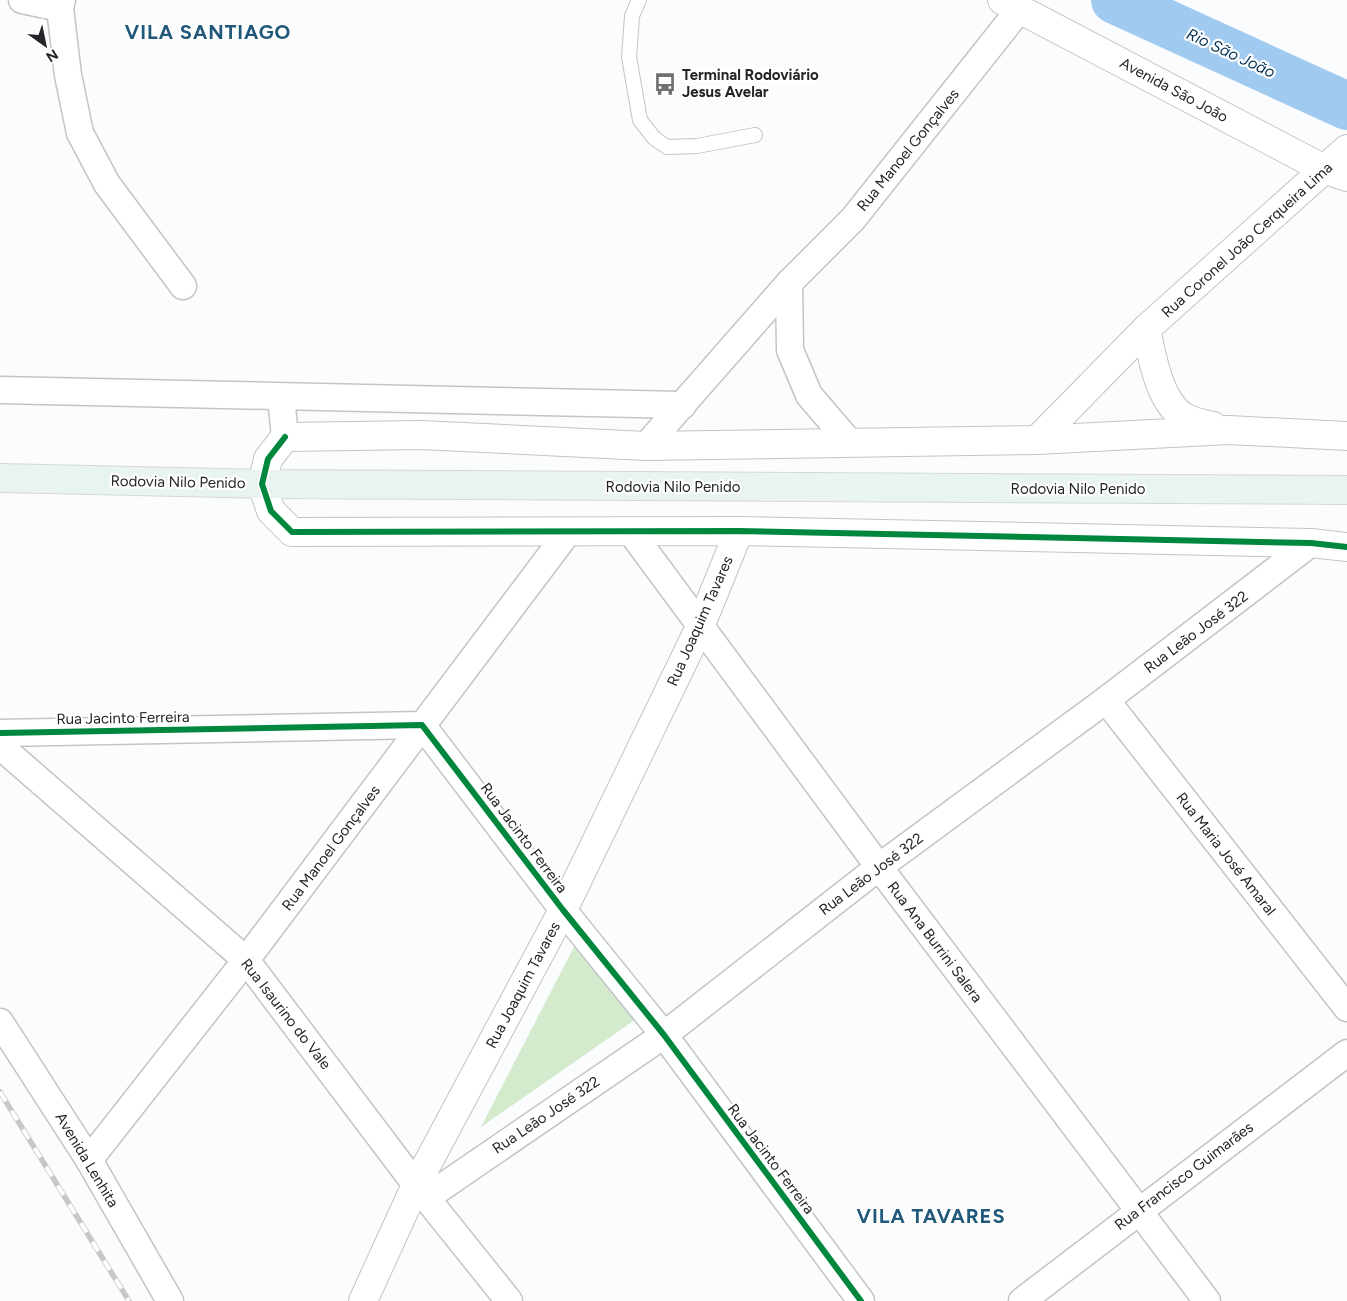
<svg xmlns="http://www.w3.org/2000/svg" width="1347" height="1301" font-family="Figtree,sans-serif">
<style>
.green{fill:#d3ebcc}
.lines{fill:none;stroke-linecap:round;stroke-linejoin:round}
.river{stroke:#a1caf1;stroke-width:48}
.lane-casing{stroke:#c3c4c6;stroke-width:16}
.street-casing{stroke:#c3c4c6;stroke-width:29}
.secondary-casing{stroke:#c3c4c6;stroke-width:30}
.primary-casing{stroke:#d6d7d8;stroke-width:30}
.lane{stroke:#feffff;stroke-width:14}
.street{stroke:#feffff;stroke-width:26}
.secondary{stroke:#feffff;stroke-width:28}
.primary{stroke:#e9f3f0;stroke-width:28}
.rail-casing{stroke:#c7c7c8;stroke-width:5.5}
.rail{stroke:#fff;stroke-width:4;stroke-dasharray:11;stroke-linecap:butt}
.cycleway-casing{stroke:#fff;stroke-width:9}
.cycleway{stroke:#00873e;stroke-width:6}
.labels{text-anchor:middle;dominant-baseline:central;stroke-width:4.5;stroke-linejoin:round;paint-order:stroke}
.poi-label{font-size:15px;font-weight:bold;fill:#232528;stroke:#fff;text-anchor:start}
.street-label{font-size:15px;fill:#232528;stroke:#fff}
.water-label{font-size:16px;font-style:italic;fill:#033155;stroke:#fff}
.district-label{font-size:20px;font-weight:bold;letter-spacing:1px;fill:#20597a;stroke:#fff}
</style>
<rect width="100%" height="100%" fill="#fbfcfe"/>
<!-- green -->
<polygon class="green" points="577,941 639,1017 481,1127"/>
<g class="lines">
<!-- river -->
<polyline class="river" points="1115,0 1347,106"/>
<defs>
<polyline id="lane" points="639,0 632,16 629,57 640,120 654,138 667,147 697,146 755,135"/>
<g id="street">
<polyline points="22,0 60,8"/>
<polyline points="62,0 60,8 68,75 80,133 107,184 183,286"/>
<polyline points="789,283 790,350 809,395 850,443"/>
<polyline points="0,390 683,405"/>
<polyline points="281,397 285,437"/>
<polyline points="646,446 789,283 853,219 1019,10"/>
<polyline points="631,532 879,867 1207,1301"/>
<polyline points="1106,700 1347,1008"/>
<polyline points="0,733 422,725 563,910 664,1035 861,1301"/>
<polyline points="0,746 246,960 416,1185 509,1301"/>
<polyline points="0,1022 89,1160 170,1301"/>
<polyline points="89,1160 246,960 568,532"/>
<polyline points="426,1198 664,1035 879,867 1106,700 1311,543"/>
<polyline points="1022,1301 1347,1053"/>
</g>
<g id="secondary">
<polyline points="1002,0 1326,170 1347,177"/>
<path d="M1146,329C1152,356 1159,402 1184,417C1193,422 1203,424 1213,426"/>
<polyline points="1347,436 1229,430 1037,440 646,446 421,435 285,437 268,459 262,484 271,511 292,532 739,531 1311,543 1347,547"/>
<polyline points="1037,440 1146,329 1347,149"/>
<polyline points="363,1301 416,1185 563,910 700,627 739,531"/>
</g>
<polyline id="primary" points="0,478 262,484 1347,490"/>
</defs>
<!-- lane casing -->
<use href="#lane" class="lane-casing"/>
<!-- street casing -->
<use href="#street" class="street-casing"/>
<!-- secondary casing -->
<use href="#secondary" class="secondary-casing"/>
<!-- primary casing -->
<use href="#primary" class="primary-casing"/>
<!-- lane -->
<use href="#lane" class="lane"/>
<!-- street -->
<use href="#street" class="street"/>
<!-- secondary -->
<use href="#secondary" class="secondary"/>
<!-- primary -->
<use href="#primary" class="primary"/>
<defs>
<polyline id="rail" points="0,1092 129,1301"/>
</defs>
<!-- rail casing -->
<use href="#rail" class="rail-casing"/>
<!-- rail -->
<use href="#rail" class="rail"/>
<defs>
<g id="cycleway">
<polyline points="285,437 268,459 262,484 271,511 292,532 739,531 1311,543 1347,547"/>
<polyline points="0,733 422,725 563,910 664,1035 861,1301"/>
</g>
</defs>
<!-- cycleway casing -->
<use href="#cycleway" class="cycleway-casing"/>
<!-- cycleway -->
<use href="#cycleway" class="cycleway"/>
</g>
<!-- icons -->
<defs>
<symbol id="bus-bare" viewBox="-9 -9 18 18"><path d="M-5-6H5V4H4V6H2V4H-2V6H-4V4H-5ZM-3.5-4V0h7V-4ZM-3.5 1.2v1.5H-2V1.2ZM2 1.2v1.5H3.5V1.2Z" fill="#6f7073" stroke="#fff" stroke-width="2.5" paint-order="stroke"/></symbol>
</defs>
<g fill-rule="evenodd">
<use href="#bus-bare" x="649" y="68" width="32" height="32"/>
</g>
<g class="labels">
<!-- poi labels -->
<g class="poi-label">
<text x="682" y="75">Terminal Rodoviário<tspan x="682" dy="17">Jesus Avelar</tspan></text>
</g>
<!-- street labels -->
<g class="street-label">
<text transform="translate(1174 90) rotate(28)">Avenida São João</text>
<text transform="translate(908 150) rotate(-51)">Rua Manoel Gonçalves</text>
<text transform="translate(1247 240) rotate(-42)">Rua Coronel João Cerqueira Lima</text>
<text transform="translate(178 482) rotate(1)">Rodovia Nilo Penido</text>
<text x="673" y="487">Rodovia Nilo Penido</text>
<text x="1078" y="489">Rodovia Nilo Penido</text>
<text transform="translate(700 621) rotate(-66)">Rua Joaquim Tavares</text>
<text transform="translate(1196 632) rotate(-37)">Rua Leão José 322</text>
<text transform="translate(123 718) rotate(-1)">Rua Jacinto Ferreira</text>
<text transform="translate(524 838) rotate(53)">Rua Jacinto Ferreira</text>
<text transform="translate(331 848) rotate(-53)">Rua Manoel Gonçalves</text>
<text transform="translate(1226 854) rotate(52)">Rua Maria José Amaral</text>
<text transform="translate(871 874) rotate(-37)">Rua Leão José 322</text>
<text transform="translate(935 942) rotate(53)">Rua Ana Burrini Salera</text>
<text transform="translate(523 985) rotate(-62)">Rua Joaquim Tavares</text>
<text transform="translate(286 1014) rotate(52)">Rua Isaurino do Vale</text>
<text transform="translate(546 1115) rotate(-34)">Rua Leão José 322</text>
<text transform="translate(771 1159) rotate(53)">Rua Jacinto Ferreira</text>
<text transform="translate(87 1160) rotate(59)">Avenida Lenhita</text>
<text transform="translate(1184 1176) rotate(-37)">Rua Francisco Guimarães</text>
</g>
<!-- water labels -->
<g class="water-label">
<text transform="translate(1231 53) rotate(25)">Rio São João</text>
</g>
<!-- district labels -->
<g class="district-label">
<text x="208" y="32">VILA SANTIAGO</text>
<text x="931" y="1216">VILA TAVARES</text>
</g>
</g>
<!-- north arrow -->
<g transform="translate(45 45) rotate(147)" stroke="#ffffff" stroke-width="4" paint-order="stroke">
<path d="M0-4L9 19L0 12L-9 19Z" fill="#232528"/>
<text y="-8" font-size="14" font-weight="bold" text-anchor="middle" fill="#232528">N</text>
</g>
</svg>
